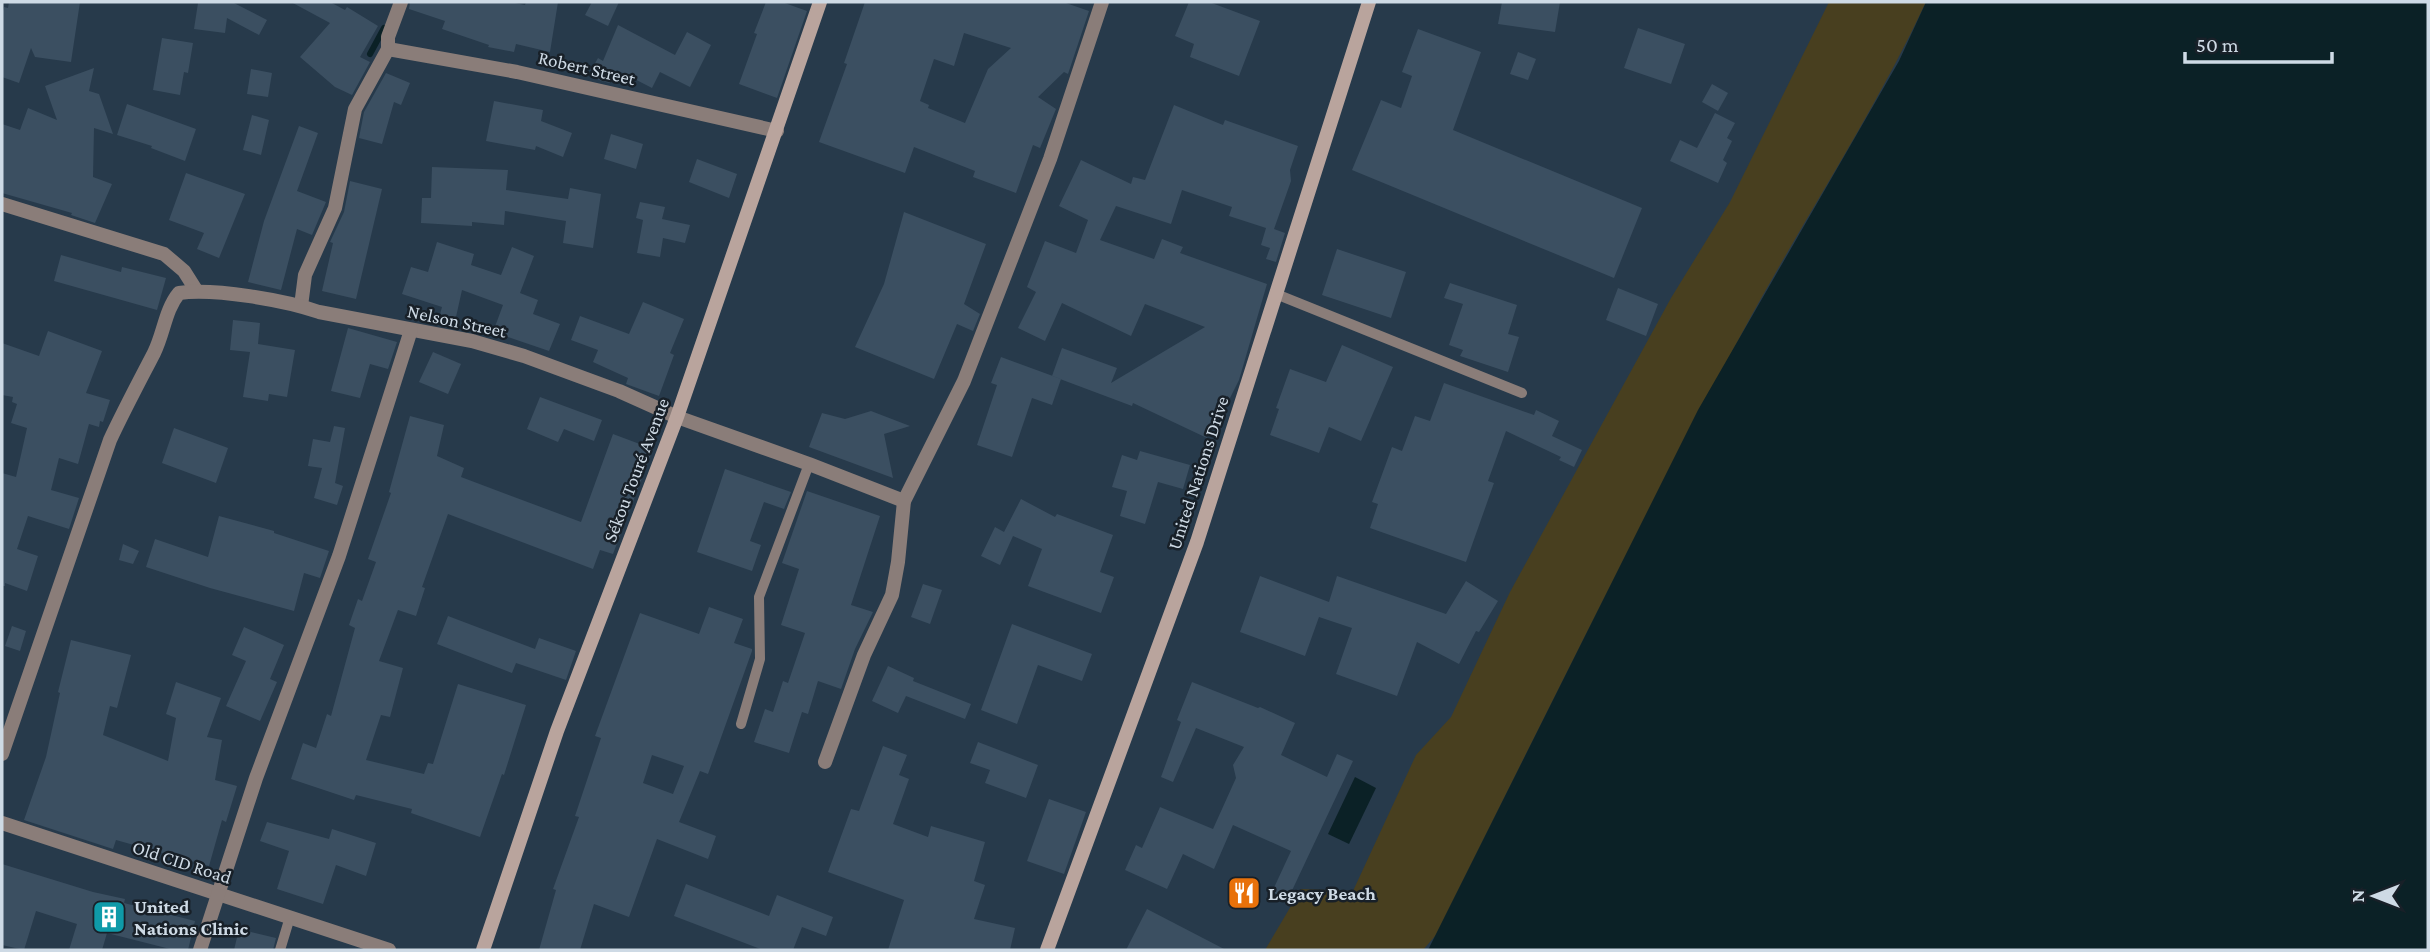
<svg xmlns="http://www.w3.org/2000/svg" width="2430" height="952" font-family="'Crimson Pro',serif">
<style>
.sand{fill:#483f1f}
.water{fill:#0b2126}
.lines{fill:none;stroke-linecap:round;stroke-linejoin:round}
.stream{stroke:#0b2126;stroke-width:6}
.building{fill:#3b4f61;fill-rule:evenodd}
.lane{stroke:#8a7d79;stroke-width:10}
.street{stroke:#8a7d79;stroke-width:14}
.secondary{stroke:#b9a49d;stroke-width:14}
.labels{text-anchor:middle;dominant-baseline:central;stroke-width:5;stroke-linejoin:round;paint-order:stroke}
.street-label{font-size:19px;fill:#cedae5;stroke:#182028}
.poi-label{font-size:19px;font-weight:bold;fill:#cedae5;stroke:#182028;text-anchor:start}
</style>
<rect width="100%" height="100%" fill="#273a4b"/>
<!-- sand -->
<path class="sand" d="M1829,2H1926C1872,117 1801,223 1741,335C1635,533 1536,734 1436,935L1423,950H1265L1301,889L1353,891L1416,755L1451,717L1510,592L1671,298L1730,202Z"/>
<!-- water -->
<g class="water">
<polygon points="1926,2 2428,2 2428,950 1428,950 1698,410 1899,61"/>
<polygon points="1355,777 1376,788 1349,844 1328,834"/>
</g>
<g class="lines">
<!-- stream -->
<polyline class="stream" points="370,54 384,28"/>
</g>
<!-- building -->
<g class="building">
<polygon points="9,2 80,2 71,62 35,57 31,48 19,83 2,77 2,15 4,7 8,8"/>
<polygon points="195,2 232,2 267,20 259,35 227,18 225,33 194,29 198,3"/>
<polygon points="291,2 330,2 345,10 347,7 378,26 360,57 370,62 352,95 335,87 300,57 330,23"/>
<polygon points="410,2 510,2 525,5 526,2 558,2 550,52 516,44 514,52 488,47 489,45 442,29 445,21 409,9"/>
<polygon points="592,2 619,2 608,26 585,15"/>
<polygon points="766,2 782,2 807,11 777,98 739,84 757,34 754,33"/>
<path d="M865,2H1063L1089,11L1068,74L1064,72L1038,97L1056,109L1040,148L1033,145L1016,193L973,177L975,171L914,147L905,173L819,142L847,64L844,63ZM964,33L1011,48L988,69L965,123L928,108L929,105L920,101L934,59L954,66Z"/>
<polygon points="1189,2 1209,2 1260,21 1239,76 1190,57 1194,44 1175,36"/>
<polygon points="1502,2 1560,2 1555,32 1498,24"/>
<polygon points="618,25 675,55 687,32 711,45 690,87 660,72 652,88 617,70 610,83 601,81 589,74 598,58 603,61"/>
<polygon points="1638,28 1685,44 1671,84 1624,68"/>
<polygon points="1418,29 1481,52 1453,130 1642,208 1614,278 1352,170 1381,100 1401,108 1412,76 1402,72"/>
<polygon points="162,38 193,43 188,73 184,72 180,95 153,90"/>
<polygon points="1518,52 1536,59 1528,80 1510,74"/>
<polygon points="94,68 89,91 99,94 113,134 94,128 93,177 112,184 95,223 71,215 72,213 2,193 2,124 20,130 28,108 57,120 45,86"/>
<polygon points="251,69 272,73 268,97 247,94"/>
<polygon points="386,73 410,83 401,105 394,102 382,144 359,138 364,112"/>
<polygon points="1712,84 1728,93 1718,111 1702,102"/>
<polygon points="494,101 543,110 541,121 572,133 563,157 536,146 535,150 486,141"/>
<polygon points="127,104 196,129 185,161 151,148 152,146 117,135"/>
<polygon points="1174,105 1223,125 1225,120 1298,146 1290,170 1291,181 1274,229 1285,233 1276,262 1266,259 1270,248 1261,245 1266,228 1229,216 1232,207 1182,190 1171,224 1116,206 1100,240 1154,259 1162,239 1183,247 1180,253 1267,284 1239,380 1227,404 1224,403 1207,438 1133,403 1132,406 1052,376 1062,348 1117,368 1111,383 1205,327 1145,304 1131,336 1062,303 1045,341 1018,328 1036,292 1027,287 1045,241 1076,253 1088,220 1059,206 1081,160 1131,184 1133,177 1145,180"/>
<polygon points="1715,113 1735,123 1727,138 1732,141 1723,160 1727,163 1718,183 1670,161 1680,140 1697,148"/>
<polygon points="252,115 269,120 261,155 243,150"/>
<polygon points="299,126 318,133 297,191 326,202 312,235 297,229 281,290 248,282 264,221"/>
<polygon points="611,134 643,144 636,169 604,159"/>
<polygon points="697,159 737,174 729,198 689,182"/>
<polygon points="432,167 508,170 506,190 568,199 570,188 601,194 593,248 563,243 566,221 505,211 504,225 472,222 472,226 421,223 422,198 431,198"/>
<polygon points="186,173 245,194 219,258 197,249 204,233 169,220"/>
<polygon points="350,181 382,189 356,299 322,291 333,243 330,242 344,212"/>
<polygon points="640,202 665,207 662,219 690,225 685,243 663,238 660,257 637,253 643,220 636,218"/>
<polygon points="904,212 986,244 964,304 980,314 973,331 957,324 934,379 855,347 884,284"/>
<polygon points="437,242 474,254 471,265 501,275 512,247 534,256 520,293 538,300 533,314 560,324 549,351 493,332 503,305 462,290 454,326 438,322 442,307 402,294 411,267 428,272"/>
<polygon points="1337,249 1406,272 1391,318 1322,295"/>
<polygon points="61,255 121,272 122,267 166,278 157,310 54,281"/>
<polygon points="1450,283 1517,305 1508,334 1519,337 1508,372 1460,356 1463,350 1449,345 1463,304 1444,298"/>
<polygon points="1618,288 1658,304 1646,336 1606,320"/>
<polygon points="643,302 684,319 670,353 674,355 659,396 626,384 628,378 593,362 598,350 571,340 580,316 629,334"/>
<polygon points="233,320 260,323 258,344 295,350 287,397 269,394 268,401 243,397 250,352 230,350"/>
<polygon points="348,328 397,342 388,369 370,364 360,398 331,391"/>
<polygon points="48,331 102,351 86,393 110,400 103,422 100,421 99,427 89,424 78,464 59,458 51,490 79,498 69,529 28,516 17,549 38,556 27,591 5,583 5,586 2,586 2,473 16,477 27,428 11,423 17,404 12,402 13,397 2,395 2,343 39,356"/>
<polygon points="1342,345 1393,367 1361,441 1329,427 1319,453 1270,435 1279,409 1276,408 1290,369 1326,382"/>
<polygon points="433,352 461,364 448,394 419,382"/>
<polygon points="1001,357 1061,379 1052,405 1032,398 1012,457 977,445 997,385 991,383"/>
<polygon points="1444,383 1534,415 1536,410 1559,421 1552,436 1582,450 1574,467 1559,460 1561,457 1506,431 1488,481 1494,483 1466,562 1370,528 1378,504 1372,502 1392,447 1402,451 1415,416 1430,421"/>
<polygon points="540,397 602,420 594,441 564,429 558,442 527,429"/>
<polygon points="871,411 910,426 884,434 893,478 809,447 822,413 845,419"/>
<polygon points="410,416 444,425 437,456 464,468 461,477 581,522 613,434 653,449 613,554 600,550 593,569 448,514 422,587 425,588 416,616 398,610 379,661 403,668 390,717 381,715 366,760 424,774 428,763 433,764 458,684 526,705 504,775 502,774 480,837 411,813 412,809 356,795 354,800 291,779 303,743 316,748 327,714 331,716 355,628 349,625 358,599 362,601 376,562 368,559 391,493 389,492"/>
<polygon points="334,426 345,428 335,483 343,486 337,505 314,498 322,468 308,466 313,439 330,442"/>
<polygon points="174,428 228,448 216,483 162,463"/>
<polygon points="1140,451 1190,465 1183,489 1158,482 1145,524 1120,516 1127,491 1112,487 1122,455 1137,460"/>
<polygon points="725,469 791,492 784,509 764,502 750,541 761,545 752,571 697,552"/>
<polygon points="807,491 880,516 851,605 873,612 855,649 841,689 818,681 808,714 802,712 789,753 754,742 765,709 773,712 783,681 788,683 805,633 781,625 799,569 782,563"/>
<polygon points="1021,499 1055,517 1057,514 1113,535 1100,572 1114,577 1101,613 1028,586 1042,549 1013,536 1000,565 981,556 995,527 1004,532"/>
<polygon points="219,516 274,531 274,533 329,551 320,578 304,573 294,611 210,588 146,567 155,539 208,557"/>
<polygon points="123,544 139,551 133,564 119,560"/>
<polygon points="1260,576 1329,602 1337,576 1446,614 1466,581 1498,601 1479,632 1476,631 1459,664 1417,642 1397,696 1336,674 1352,628 1319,617 1305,656 1240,632"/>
<polygon points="923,584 942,590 930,624 911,617"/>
<path d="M709,607L743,619L734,643L752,649V651L708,774L700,771L679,822L716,836L708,859L657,839L629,917L594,904L580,950H539L556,890L553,889L579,817L575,816L601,738L595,736L640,613L699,634ZM652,755L684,766L673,794L643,783Z"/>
<polygon points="448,616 535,649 539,638 576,651 566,680 516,663 512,673 437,644"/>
<polygon points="1012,624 1092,654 1082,681 1038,665 1017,724 981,710"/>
<polygon points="12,626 26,631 20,651 5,646"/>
<polygon points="244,627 284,645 270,679 277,682 260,721 226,706 246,661 232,655"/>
<polygon points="71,640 131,655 117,708 110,706 103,735 168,761 176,718 166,714 176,682 221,698 207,737 222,740 215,780 237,786 226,822 222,820 209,866 116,840 113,849 24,820 46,757 60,693 58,692"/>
<polygon points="888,666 914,678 913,681 971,704 965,719 906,696 898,713 872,701"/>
<polygon points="1192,682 1258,708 1260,707 1295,723 1281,755 1327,777 1337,754 1353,761 1288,899 1272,892 1291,851 1233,825 1214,869 1183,854 1167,889 1125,870 1136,845 1142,848 1160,807 1213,829 1236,778 1233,765 1244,747 1196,728 1173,782 1161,777 1181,722 1177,720"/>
<polygon points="978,742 1038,765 1026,798 985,783 990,770 970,763"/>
<polygon points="883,746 907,755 899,775 909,779 893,824 928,837 931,826 985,842 974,881 985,885 974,919 1015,928 1010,950 888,950 904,900 828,872 851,809 859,811"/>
<polygon points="1049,799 1086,812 1064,874 1027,861"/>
<polygon points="267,822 329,839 332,829 376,843 366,876 336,865 323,904 277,889 289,851 260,841"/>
<polygon points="2,864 93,892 125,899 124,903 195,921 188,950 174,950 107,933 102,950 69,950 77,924 36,911 24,950 2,945"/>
<polygon points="686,884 769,916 777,895 833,917 826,936 802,927 793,950 763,950 674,916"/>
<polygon points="1147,909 1226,950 1126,950"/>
<polygon points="239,929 276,938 273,950 234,950"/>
</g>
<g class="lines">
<!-- lane -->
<g class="lane">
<polyline points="1276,294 1522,393"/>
<polyline points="741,724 760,659 759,597 809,464"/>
<polyline points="280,950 290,917"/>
</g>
<!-- street -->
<g class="street">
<polyline points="388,49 517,72 777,131"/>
<polyline points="2,204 164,254 184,271 196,290"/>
<polyline points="301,306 305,275 335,208 355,109 388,49 388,37 401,2"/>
<path d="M2,754L110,440C124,410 139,382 154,353C164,333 165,310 179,293C214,288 285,300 319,312L472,341L524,356L619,391L677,417L809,464L904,501"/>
<polyline points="825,762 864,655 892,595 898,562 904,501 964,381 1050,159 1102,2"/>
<polyline points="2,823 389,950"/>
<polyline points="200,950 256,778 339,556 411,330"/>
</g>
<!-- secondary -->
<g class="secondary">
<polyline points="483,950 557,731 677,417 820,2"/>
<polyline points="1047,950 1197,542 1369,2"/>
</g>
</g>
<!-- icons -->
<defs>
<symbol id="restaurant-square" viewBox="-11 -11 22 22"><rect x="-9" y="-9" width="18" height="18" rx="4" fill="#e8710a" stroke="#182028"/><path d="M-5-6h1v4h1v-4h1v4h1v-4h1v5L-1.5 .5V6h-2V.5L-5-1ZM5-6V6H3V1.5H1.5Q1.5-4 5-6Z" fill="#fff"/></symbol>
<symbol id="building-square" viewBox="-11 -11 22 22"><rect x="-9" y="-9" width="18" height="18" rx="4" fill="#0f9aa8" stroke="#182028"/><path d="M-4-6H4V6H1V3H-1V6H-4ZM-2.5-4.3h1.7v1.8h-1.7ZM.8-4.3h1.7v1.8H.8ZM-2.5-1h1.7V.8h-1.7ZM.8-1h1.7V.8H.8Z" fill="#fff"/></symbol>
</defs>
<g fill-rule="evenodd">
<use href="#restaurant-square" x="1225" y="874" width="38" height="38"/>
<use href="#building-square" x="90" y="898" width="38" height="38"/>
</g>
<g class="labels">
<!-- street labels -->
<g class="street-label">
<text transform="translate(587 68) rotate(13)">Robert Street</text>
<text transform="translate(457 321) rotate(12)">Nelson Street</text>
<text transform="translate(636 470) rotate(-69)">Sékou Touré Avenue</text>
<text transform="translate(1198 473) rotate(-72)">United Nations Drive</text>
<text transform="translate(182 862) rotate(18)">Old CID Road</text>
</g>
<!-- poi labels -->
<g class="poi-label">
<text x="1268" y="893">Legacy Beach</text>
<text x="134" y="906">United<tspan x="134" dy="22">Nations Clinic</tspan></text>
</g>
</g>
<!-- border -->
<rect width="2430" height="952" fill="none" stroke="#cedae5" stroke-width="7"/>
<!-- north arrow -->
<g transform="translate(2374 896) rotate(270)" stroke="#182028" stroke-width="5" paint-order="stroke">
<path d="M0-5L12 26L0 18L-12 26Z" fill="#cedae5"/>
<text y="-10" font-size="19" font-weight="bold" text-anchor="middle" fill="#cedae5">N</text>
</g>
<!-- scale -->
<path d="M2185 52v10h147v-10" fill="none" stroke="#cedae5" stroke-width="3.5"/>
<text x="2196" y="52" font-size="21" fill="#cedae5" stroke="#182028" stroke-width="5" paint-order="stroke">50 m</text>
</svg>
